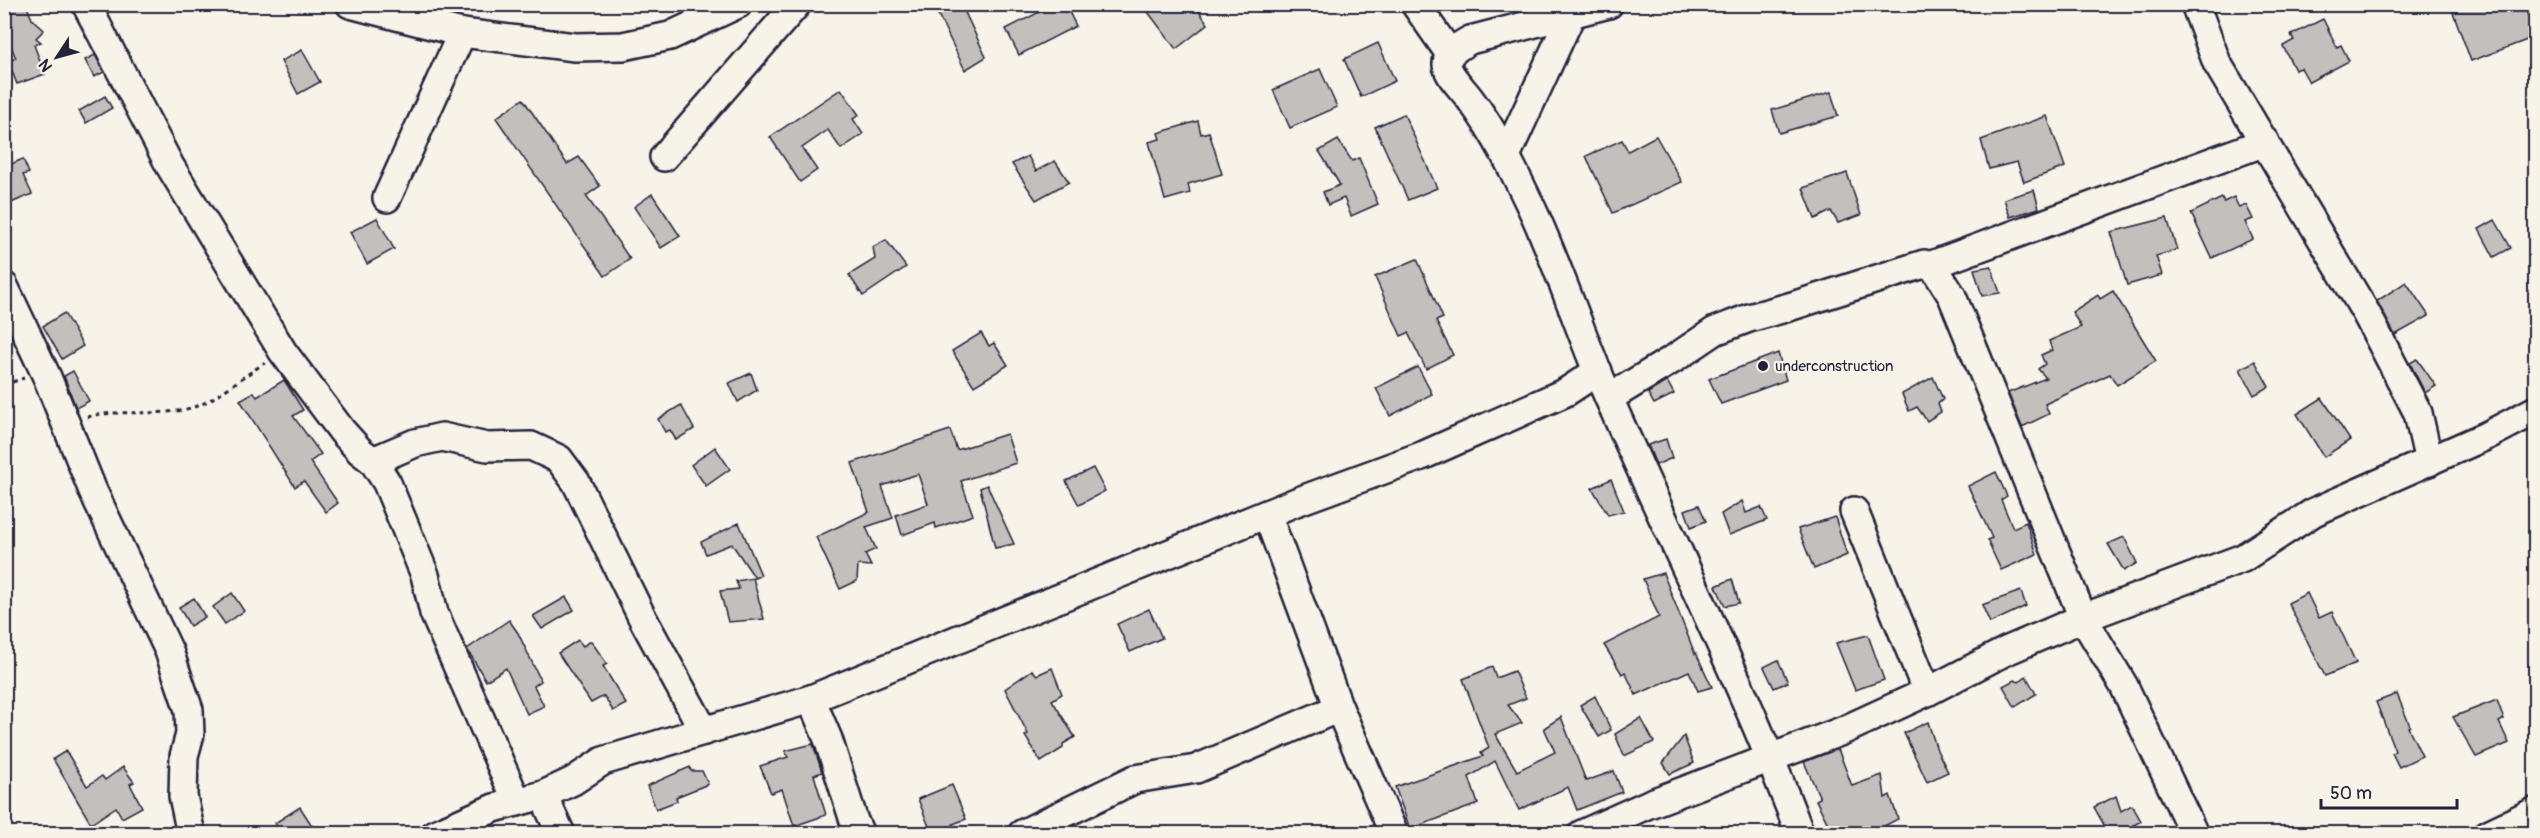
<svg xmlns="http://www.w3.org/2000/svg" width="2540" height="838" font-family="Pangolin,sans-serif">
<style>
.building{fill:#c2bfbd;stroke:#22223b;stroke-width:1.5}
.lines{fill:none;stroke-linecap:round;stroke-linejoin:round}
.minor-casing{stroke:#22223b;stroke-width:32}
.path{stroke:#22223b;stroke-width:3;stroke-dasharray:4.5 4.5;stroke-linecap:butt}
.minor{stroke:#f7f3e8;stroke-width:27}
.poi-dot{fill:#22223b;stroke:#f7f3e8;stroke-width:2}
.labels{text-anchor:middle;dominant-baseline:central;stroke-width:4.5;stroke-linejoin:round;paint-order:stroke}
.poi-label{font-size:15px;fill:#22223b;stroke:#f7f3e8;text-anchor:start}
</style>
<rect width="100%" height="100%" fill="#f7f3e8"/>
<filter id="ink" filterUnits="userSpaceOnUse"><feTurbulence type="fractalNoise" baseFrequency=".0167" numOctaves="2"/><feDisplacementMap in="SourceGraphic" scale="12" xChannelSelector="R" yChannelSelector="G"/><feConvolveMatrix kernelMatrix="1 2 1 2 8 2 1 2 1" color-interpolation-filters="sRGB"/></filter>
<g filter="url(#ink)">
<!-- building -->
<g class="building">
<polygon points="4,4 26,4 32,19 44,30 36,38 41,42 34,45 45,74 17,84 8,61 16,58 4,30"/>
<polygon points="933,4 961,4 986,57 965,70"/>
<polygon points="1055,4 1065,4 1076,26 1019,55 1006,29"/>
<polygon points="1142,4 1194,4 1208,24 1176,49"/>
<polygon points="2450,4 2524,4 2535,37 2471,61"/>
<polygon points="2323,19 2337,47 2341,45 2349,61 2309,82 2301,68 2295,70 2283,46 2294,40 2291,35"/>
<polygon points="1378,43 1395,81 1361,97 1344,59"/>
<polygon points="302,50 320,82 298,94 281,61"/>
<polygon points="95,55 104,72 94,77 85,60"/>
<polygon points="1320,69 1337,107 1290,128 1273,90"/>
<polygon points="841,89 859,115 853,119 863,134 841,149 828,130 802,148 817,170 800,182 770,137"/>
<polygon points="1831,92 1838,116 1779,133 1772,110"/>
<polygon points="105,96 112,108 86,123 79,111"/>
<polygon points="523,99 567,164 579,157 600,186 586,196 630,259 605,276 496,118"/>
<polygon points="1404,114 1437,188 1408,200 1375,127"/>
<polygon points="2047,116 2065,167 2024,182 2017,162 1989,169 1981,140"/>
<polygon points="1198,121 1201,134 1209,132 1222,174 1188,184 1190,193 1165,200 1149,142 1160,139 1158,133"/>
<polygon points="1656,136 1682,182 1613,213 1586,156 1622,140 1628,151"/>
<polygon points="1338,140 1352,161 1359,158 1378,204 1351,216 1344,198 1328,205 1323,192 1340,185 1319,151"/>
<polygon points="1028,156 1036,171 1055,161 1069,182 1036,200 1012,164"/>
<polygon points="23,159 29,173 23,175 32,194 4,206 4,167"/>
<polygon points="1847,173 1861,215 1838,223 1831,211 1815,219 1803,188"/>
<polygon points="2034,190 2039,208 2010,217 2004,199"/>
<polygon points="652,194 680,236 661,248 634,207"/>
<polygon points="2234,197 2239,208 2246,205 2253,219 2245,222 2253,239 2212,258 2191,213 2222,198 2224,202"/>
<polygon points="377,218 394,249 367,264 350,232"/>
<polygon points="2167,218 2177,250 2156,256 2162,275 2127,285 2111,232"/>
<polygon points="2495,220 2511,248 2494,257 2479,229"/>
<polygon points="886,240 906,267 863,296 849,275 875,259 873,247"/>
<polygon points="1417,259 1443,318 1436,321 1453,355 1426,369 1408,333 1401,336 1375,277"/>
<polygon points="1991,266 2000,293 1982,296 1974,269"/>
<polygon points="2406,282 2429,316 2395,335 2377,301"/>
<polygon points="2113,291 2156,361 2117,385 2110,374 2045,404 2049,414 2022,427 2008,393 2046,378 2038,369 2045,364 2041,355 2052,350 2049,341 2081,327 2072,312 2098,295 2100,299"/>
<polygon points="64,313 83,346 62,359 43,326"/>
<polygon points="981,333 989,346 994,343 1008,365 974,386 952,351"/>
<polygon points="1778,353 1786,380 1721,404 1709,379"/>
<polygon points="2417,359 2436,386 2425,393 2410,363"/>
<polygon points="2255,361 2269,387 2254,395 2240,369"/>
<polygon points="1418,367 1432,394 1390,416 1376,388"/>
<polygon points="73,371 89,401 76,408 64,376"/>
<polygon points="751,373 757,390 738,402 729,383"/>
<polygon points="1933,377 1943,399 1938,404 1941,412 1927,421 1917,407 1909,411 1902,394"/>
<polygon points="284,380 303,410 293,416 321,454 310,462 338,503 326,512 304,481 295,487 240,400 254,392 257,397"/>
<polygon points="1667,381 1674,394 1654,404 1648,393"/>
<polygon points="2322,398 2350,440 2324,457 2297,414"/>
<polygon points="681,405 694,429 676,440 670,430 665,432 658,419"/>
<polygon points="950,430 957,450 1007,434 1016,463 961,481 973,515 936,528 935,523 902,535 896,515 928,504 918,474 882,486 893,518 866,527 876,549 865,554 871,566 858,565 857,581 840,589 816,537 869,512 852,463"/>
<polygon points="1666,439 1672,458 1656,465 1648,445"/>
<polygon points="715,447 730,469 706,486 691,465"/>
<polygon points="1093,468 1105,491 1079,505 1066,481"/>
<polygon points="1996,472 2007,496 2001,500 2013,528 2026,522 2037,554 2001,570 1987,540 1992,538 1968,486"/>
<polygon points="1611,479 1624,511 1608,515 1592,488"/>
<polygon points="987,485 1014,544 995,548 980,488"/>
<polygon points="1742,501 1746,513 1761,507 1767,520 1729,535 1721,514"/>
<polygon points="1699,505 1706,521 1691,527 1685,510"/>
<polygon points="1835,517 1847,555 1814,569 1798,529"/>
<polygon points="739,523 761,575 755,578 732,544 706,554 701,542"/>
<polygon points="2124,537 2137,563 2124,571 2108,544"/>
<polygon points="1663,573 1695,654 1696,653 1712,687 1698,691 1689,671 1636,695 1625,672 1622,674 1604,645 1659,617 1643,579"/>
<polygon points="753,578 764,619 728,622 720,591 739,589 736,581"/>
<polygon points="1732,579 1739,603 1725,606 1716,586"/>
<polygon points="2021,591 2026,606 1990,623 1982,605"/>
<polygon points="232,593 244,611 225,624 213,607"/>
<polygon points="2307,593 2319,618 2332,612 2356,663 2325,676 2288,603"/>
<polygon points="566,597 574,610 542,629 533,616"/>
<polygon points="194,598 205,617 190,626 179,607"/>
<polygon points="1149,609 1162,638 1130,652 1117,624"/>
<polygon points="509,620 518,633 541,681 534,686 544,706 527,714 506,668 486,681 467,649"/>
<polygon points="1868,635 1884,680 1855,690 1836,643"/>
<polygon points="578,640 583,646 591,641 607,664 603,666 626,704 613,711 604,696 591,703 558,653"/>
<polygon points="1778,660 1788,682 1774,688 1764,667"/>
<polygon points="1492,667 1496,678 1514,671 1526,698 1508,705 1522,723 1495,734 1517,771 1555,752 1544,728 1561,717 1586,781 1614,771 1622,792 1577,810 1568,787 1519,810 1495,761 1469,777 1478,804 1410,829 1395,787 1483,756 1481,753 1489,748 1463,679"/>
<polygon points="1052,668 1062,694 1052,700 1075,737 1063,744 1063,748 1041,762 1025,736 1028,734 1005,689 1032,670 1037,675"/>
<polygon points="2026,676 2036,694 2015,707 2003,686 2014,680 2019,682"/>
<polygon points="2397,694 2410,726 2408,727 2422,756 2399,767 2392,753 2395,751 2376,702"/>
<polygon points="1595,696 1611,730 1599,737 1580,705"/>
<polygon points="2497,700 2504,719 2499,722 2509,743 2476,757 2453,717"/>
<polygon points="1641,718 1654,742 1624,756 1615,734"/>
<polygon points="1928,722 1937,750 1948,772 1927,782 1904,733"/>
<polygon points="1684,736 1694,763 1670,774 1663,763"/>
<polygon points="813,744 822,772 814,775 826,815 794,826 782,789 771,793 760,766 788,757 785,751"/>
<polygon points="1838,749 1852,786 1882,775 1885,798 1890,795 1898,819 1869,834 1833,834 1816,800 1820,798 1804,762"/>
<polygon points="66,751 87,786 102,776 105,780 123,767 134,782 130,784 142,807 122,818 116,807 91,824 53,759"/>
<polygon points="690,767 691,771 702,771 708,784 676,797 677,801 656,809 647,786"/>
<polygon points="952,785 966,819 953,824 957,834 932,834 918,799"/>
<polygon points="2116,796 2121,811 2132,805 2141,821 2134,825 2141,834 2109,834 2094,807"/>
<polygon points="300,807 313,827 303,834 281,834 275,823"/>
</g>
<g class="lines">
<defs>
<g id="minor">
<polyline points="86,4 170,166 283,352 342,431 360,451 373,461 387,483 425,575 434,613 517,802"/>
<polyline points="350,4 462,33 575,47 623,46 670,36 738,4"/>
<polyline points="1415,4 1450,54"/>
<path d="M1609,4L1470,40C1461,45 1446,53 1447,65C1449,77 1463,89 1470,99C1496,133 1516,175 1534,213C1558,266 1576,320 1598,373C1664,527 1741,677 1800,834"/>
<polyline points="2195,4 2217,63 2366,313 2418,413 2429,462"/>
<polyline points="1506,156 1572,13"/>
<polyline points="664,157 797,4"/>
<polyline points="387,198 462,33"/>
<polyline points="1929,266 2265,142"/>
<polyline points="4,286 47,377 93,491 169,651 189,710 190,734 184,756 183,796 191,834"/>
<polyline points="1609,398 1675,358 1715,331 1749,318 1789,307 1924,264 1935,269 1952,296 2083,618 2124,686 2194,834"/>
<polyline points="373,461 415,443 442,437 487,447 531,446 559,459 576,482 643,619 704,731"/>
<polyline points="1854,511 1927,692"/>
<polyline points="1267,514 1339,708 1394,834"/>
<polyline points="811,699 828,739 854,821 860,834"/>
<polyline points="543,795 561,834"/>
<polyline points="435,834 494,808 543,795 573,781 603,761 811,699 1296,502 1424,455 1566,392 1598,371"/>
<polyline points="1022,834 1135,779 1196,769 1339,708"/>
<polyline points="1582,834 1649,804 1842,731 1927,692 2006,651 2083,618 2243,558 2314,512 2486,436 2536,410"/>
<polyline points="2488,834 2536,811"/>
</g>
</defs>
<!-- minor casing -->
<use href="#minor" class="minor-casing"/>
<!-- path -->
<g class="path">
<polyline points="4,385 24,378"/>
<path d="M87,417C125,407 165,420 202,404C221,395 246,374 265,363"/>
</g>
<!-- minor -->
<use href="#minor" class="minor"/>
</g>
</g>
<!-- markers -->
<circle class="poi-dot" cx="1763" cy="366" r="6"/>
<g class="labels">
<!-- poi labels -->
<g class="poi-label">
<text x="1775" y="366">underconstruction</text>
</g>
</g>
<!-- margin -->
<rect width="2540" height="838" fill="none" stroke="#f7f3e8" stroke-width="24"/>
<rect x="12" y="12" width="2516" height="814" fill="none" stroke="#22223b" stroke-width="2" filter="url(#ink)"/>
<!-- north arrow -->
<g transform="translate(57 57) rotate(234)" stroke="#f7f3e8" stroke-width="4.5" paint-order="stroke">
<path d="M0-4.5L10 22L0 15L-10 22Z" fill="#22223b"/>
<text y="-9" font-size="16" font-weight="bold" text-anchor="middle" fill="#22223b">N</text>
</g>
<!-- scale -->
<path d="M2321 799v9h136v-9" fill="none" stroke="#22223b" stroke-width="3"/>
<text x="2330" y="799" font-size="18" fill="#22223b" stroke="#f7f3e8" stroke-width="4.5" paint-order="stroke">50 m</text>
</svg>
